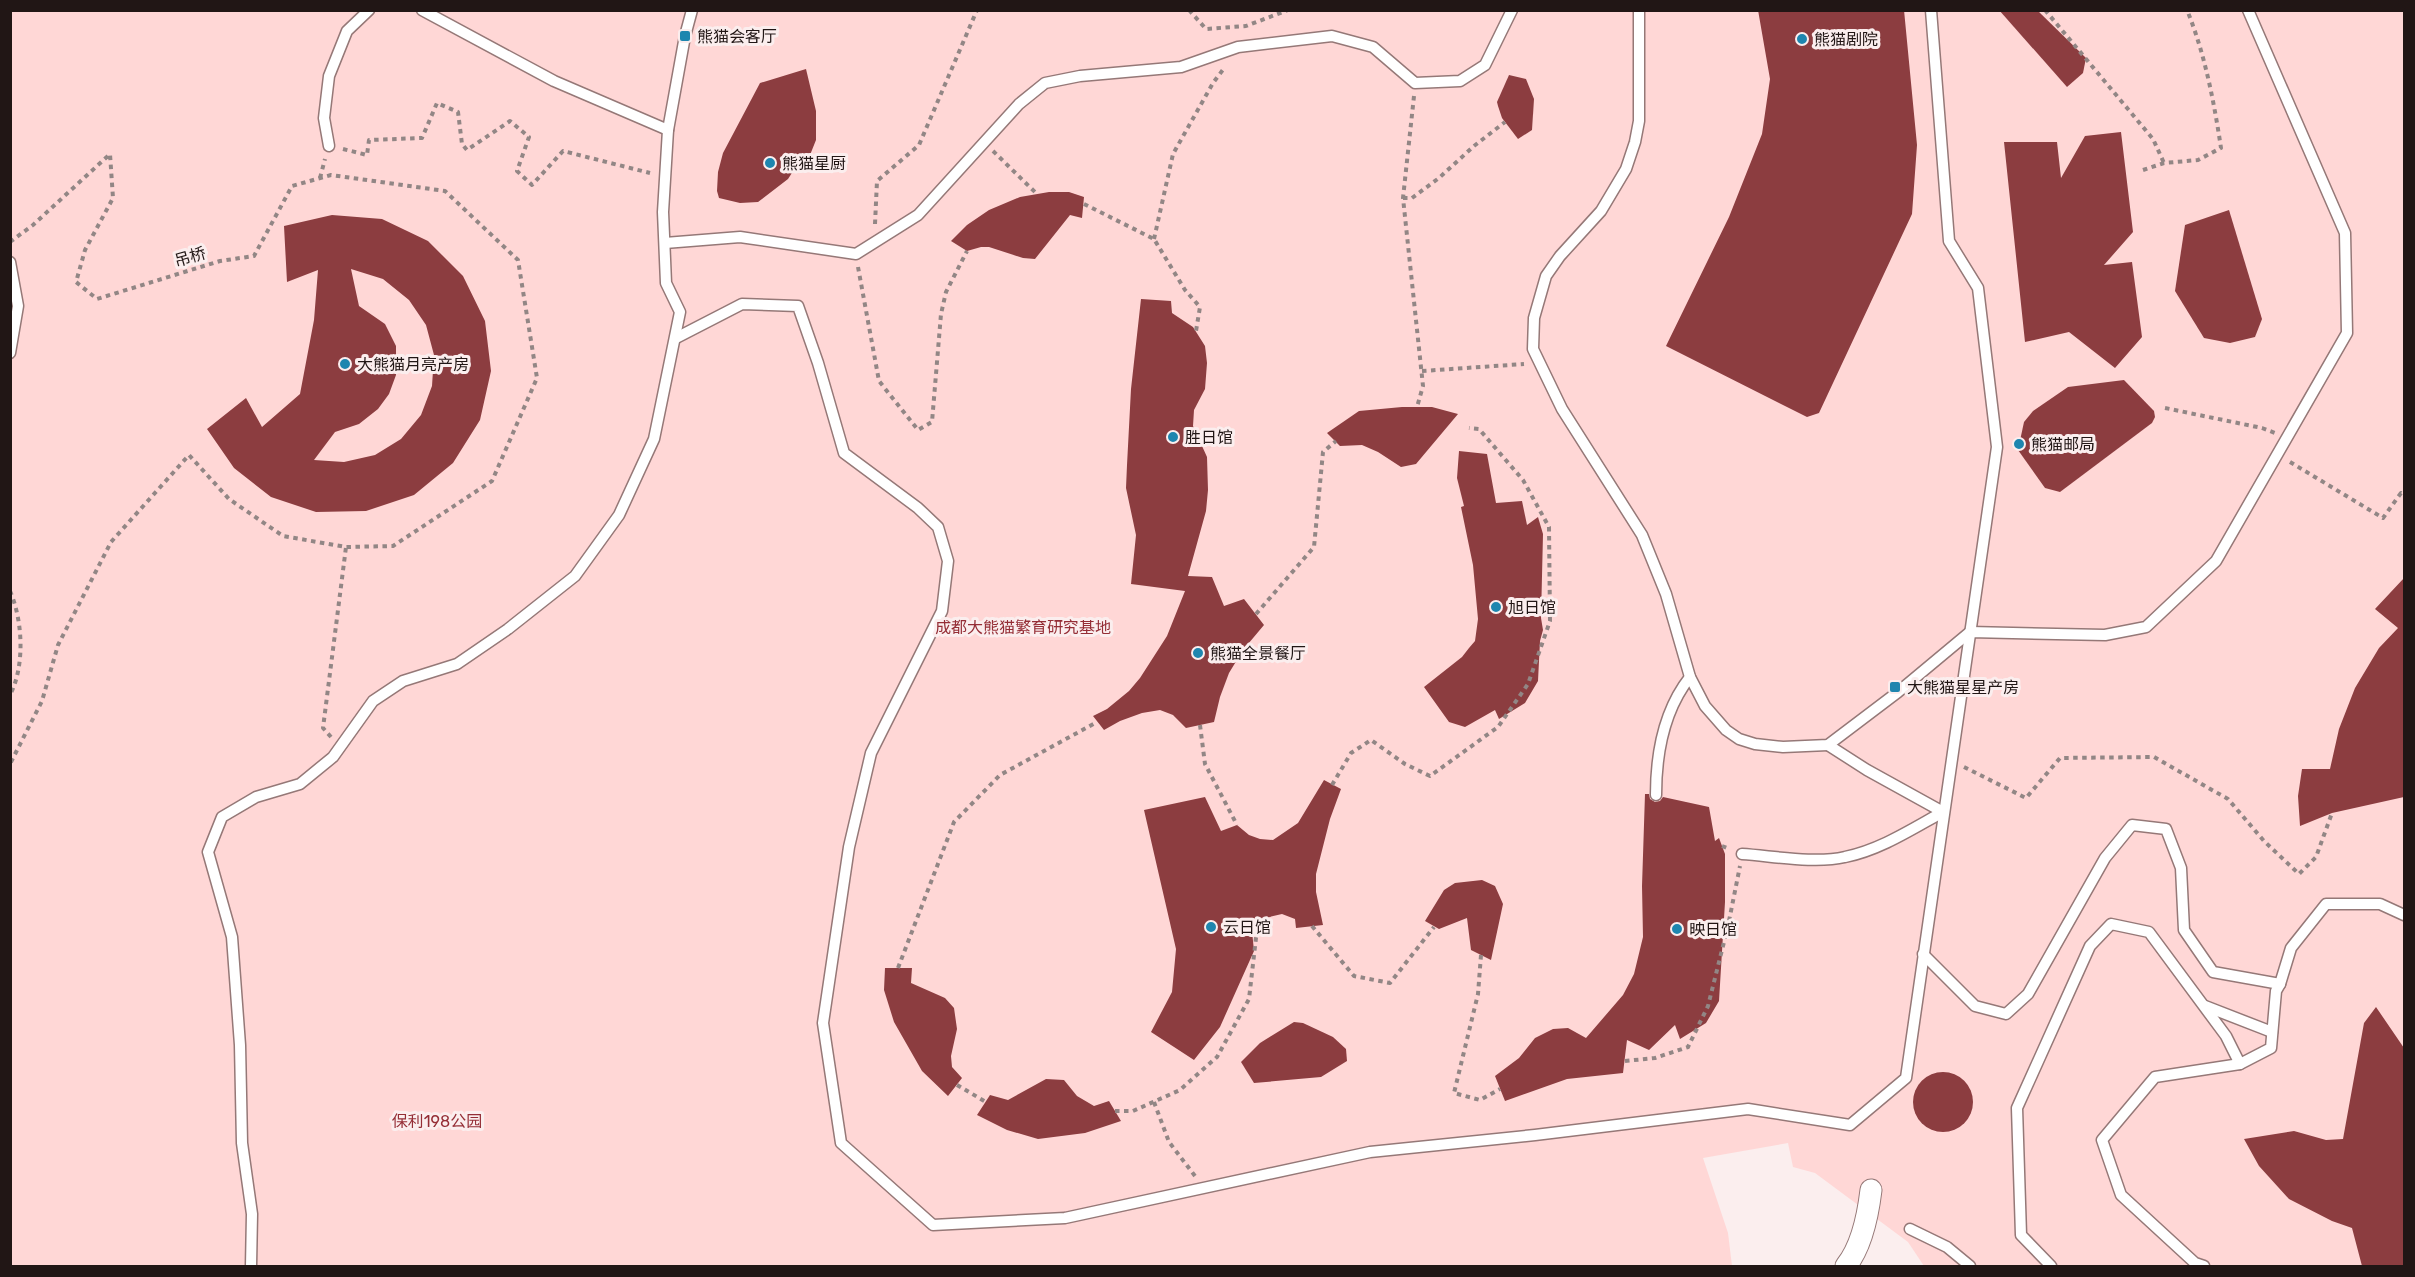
<svg xmlns="http://www.w3.org/2000/svg" width="2415" height="1277" font-family="Rubik,'Noto Sans SC',sans-serif">
<style>
.green{fill:#ffd7d6}
.building{fill:#8c3d40;fill-rule:evenodd}
.lines{fill:none;stroke-linecap:round;stroke-linejoin:round}
.service-casing{stroke:#957877;stroke-width:13}
.minor-casing{stroke:#957877;stroke-width:23}
.path{stroke:#928685;stroke-width:4;stroke-dasharray:4.5 4.5;stroke-linecap:butt}
.service{stroke:#fff;stroke-width:10}
.minor{stroke:#fff;stroke-width:21}
.poi-dot{fill:#1e86af;stroke:#fbeeee;stroke-width:2}
.labels{text-anchor:middle;dominant-baseline:central;stroke-width:6;stroke-linejoin:round;paint-order:stroke}
.poi-label{font-size:16px;fill:#211615;stroke:#fbeeee;text-anchor:start}
.street-label{font-size:16px;fill:#211615;stroke:#fbeeee}
.park-label{font-size:16px;fill:#952e36;stroke:#fbeeee}
</style>
<rect width="100%" height="100%" fill="#fbeeee"/>
<!-- green -->
<polygon class="green" points="10,11 2404,11 2404,1266 1924,1266 1908,1242 1815,1173 1793,1167 1788,1143 1703,1158 1728,1233 1732,1266 11,1266"/>
<!-- building -->
<g class="building">
<polygon points="1758,10 1904,10 1917,145 1912,214 1819,413 1807,417 1666,346 1729,217 1762,134 1770,79"/>
<polygon points="1999,10 2037,10 2086,58 2083,73 2067,87"/>
<polygon points="806,69 816,111 816,140 810,155 801,159 788,179 758,202 740,203 719,198 717,191 718,172 723,153 760,83"/>
<polygon points="1509,75 1526,79 1534,99 1532,130 1518,139 1502,118 1498,106 1497,102"/>
<polygon points="2121,132 2133,232 2104,265 2132,262 2142,337 2115,368 2069,332 2025,342 2004,142 2057,142 2061,178 2085,136"/>
<polygon points="1049,192 1069,192 1084,197 1082,218 1070,215 1035,259 1023,258 989,247 981,247 967,251 951,241 967,225 989,210 1020,197"/>
<polygon points="2229,210 2262,319 2255,337 2230,343 2204,338 2175,291 2185,225"/>
<path d="M332,215L382,219L428,241L463,276L485,321L491,371L480,420L453,463L414,495L366,511L316,512L271,497L234,468L207,429L246,398L262,427L300,394L314,320L318,270L287,282L284,226ZM351,269L383,279L409,300L426,325L434,355L432,386L421,415L401,439L375,455L344,462L314,460L335,432L359,424L378,409L389,394L396,375V346L385,324L359,306Z"/>
<polygon points="1141,299 1171,301 1172,313 1193,327 1205,346 1207,363 1205,389 1194,410 1193,426 1207,457 1208,490 1206,511 1188,576 1212,577 1224,606 1244,599 1264,625 1243,650 1229,673 1220,697 1214,722 1186,728 1173,715 1160,710 1142,713 1120,721 1104,730 1093,716 1107,709 1129,691 1140,678 1167,636 1185,591 1131,584 1136,535 1126,488 1127,465 1131,389"/>
<polygon points="2124,380 2154,411 2155,417 2152,423 2060,492 2045,488 2018,450 2024,422 2033,411 2068,387"/>
<polygon points="1402,407 1432,407 1458,414 1416,464 1401,467 1378,452 1362,445 1340,446 1327,433 1359,411"/>
<polygon points="1459,451 1487,454 1496,503 1522,501 1527,525 1538,517 1543,534 1541,618 1543,630 1540,641 1538,681 1525,703 1499,719 1495,710 1465,727 1449,722 1424,687 1462,657 1469,648 1475,641 1478,619 1473,565 1461,507 1464,506 1457,478"/>
<polygon points="2404,578 2404,797 2332,813 2300,826 2298,796 2302,769 2330,769 2339,729 2355,688 2379,648 2398,628 2375,609"/>
<polygon points="1324,780 1341,789 1330,819 1316,874 1316,892 1323,925 1296,928 1295,919 1282,914 1261,919 1261,928 1252,931 1254,951 1220,1027 1194,1060 1151,1032 1172,992 1176,949 1144,810 1205,797 1221,831 1237,825 1249,835 1260,839 1273,840 1298,823"/>
<polygon points="1645,794 1649,794 1650,799 1655,802 1660,801 1663,797 1709,807 1715,841 1719,838 1725,854 1725,902 1719,1001 1706,1023 1680,1039 1675,1025 1649,1050 1627,1040 1623,1073 1567,1079 1505,1101 1495,1076 1519,1058 1535,1038 1553,1029 1568,1028 1586,1038 1623,995 1634,974 1643,937 1642,886"/>
<polygon points="1482,880 1495,886 1503,904 1491,960 1471,950 1467,918 1439,929 1425,921 1444,890 1455,883"/>
<polygon points="885,968 912,968 911,983 945,998 954,1008 957,1029 951,1056 952,1067 962,1078 948,1096 922,1071 894,1022 884,990"/>
<polygon points="2376,1007 2404,1048 2404,1266 2362,1266 2352,1228 2332,1221 2289,1199 2259,1166 2244,1139 2294,1131 2326,1140 2343,1139 2364,1023"/>
<polygon points="1294,1022 1303,1023 1333,1037 1346,1049 1347,1061 1321,1077 1254,1083 1241,1062 1260,1043"/>
<circle cx="1943" cy="1102" r="30"/>
<polygon points="1046,1079 1064,1080 1077,1096 1094,1106 1109,1101 1121,1121 1085,1133 1038,1139 1007,1130 977,1115 990,1095 1008,1100"/>
</g>
<g class="lines">
<defs>
<g id="service">
<polyline points="422,10 554,81 668,130"/>
<polyline points="1639,10 1639,121 1635,142 1626,169 1601,211 1560,256 1546,276 1534,318 1533,349 1562,409 1642,535 1666,594 1690,677 1705,706 1726,730 1739,739 1755,744 1783,747 1828,745 1898,692 1970,632 2105,635 2146,627 2216,561 2347,333 2345,233 2248,10"/>
<polyline points="329,146 324,118 329,76 347,31 369,10"/>
<polyline points="665,243 740,237 856,254 918,215 1019,104 1045,83 1080,76 1181,67 1238,47 1332,36 1373,47 1415,83 1460,81 1485,65 1512,10"/>
<polyline points="10,262 18,306 10,353"/>
<polyline points="676,338 742,304 798,306 818,363 844,453 918,508 938,527 948,561 942,611 871,753 849,847 823,1023 841,1143 933,1225 1065,1218 1370,1152 1535,1135 1748,1109 1850,1125 1906,1078 1997,447 1978,288 1949,241 1931,10"/>
<polyline points="1828,745 1867,770 1943,812"/>
<path d="M1656,795C1656,754 1664,710 1690,677"/>
<path d="M1742,854C1773,856 1815,864 1845,857C1880,850 1912,829 1943,812"/>
<polyline points="1923,954 1975,1006 2006,1014 2028,994 2105,858 2132,825 2166,829 2181,868 2184,930 2213,972 2280,984"/>
<polyline points="2205,1006 2272,1032"/>
<polyline points="1910,1229 1947,1247 1970,1266"/>
<polyline points="251,1266 252,1214 242,1143 240,1045 232,937 208,852 222,817 256,797 300,784 333,757 373,701 403,681 457,664 508,629 575,576 619,515 654,439 680,312 666,283 663,212 668,130 685,36 692,10"/>
<polyline points="2051,1266 2021,1235 2017,1108 2090,946 2111,924 2149,932 2226,1036 2240,1064"/>
<polyline points="2204,1266 2195,1263 2121,1195 2102,1140 2155,1077 2240,1064 2271,1048 2276,991 2280,984 2291,948 2326,904 2380,904 2404,915"/>
</g>
<path id="minor" d="M1846,1266C1862,1246 1868,1215 1871,1190"/>
</defs>
<!-- service casing -->
<use href="#service" class="service-casing"/>
<!-- minor casing -->
<use href="#minor" class="minor-casing"/>
<!-- path -->
<g class="path">
<polyline points="1189,10 1206,29 1246,26 1288,10"/>
<polyline points="2045,10 2153,139 2164,163"/>
<polyline points="1414,96 1403,198 1423,386 1417,407"/>
<polyline points="343,149 367,155 369,140 422,138 437,103 458,112 462,144 467,150 510,121 529,137 517,171 532,185 563,151 650,173"/>
<polyline points="993,151 1037,194"/>
<path d="M2143,170L2164,163L2198,160L2221,148C2214,102 2205,54 2187,10"/>
<polyline points="320,178 325,159"/>
<polyline points="1403,198 1412,198 1439,178 1474,146 1505,122"/>
<polyline points="1084,204 1154,239 1185,290 1200,307 1196,331"/>
<polyline points="875,224 877,181 919,145 977,10"/>
<polyline points="1154,239 1173,154 1213,83 1225,67"/>
<polyline points="10,242 33,225 110,154 113,198 85,250 76,282 97,299 220,261 254,256 292,186 331,175 445,191 518,260 537,378 492,481 393,546 346,547 283,536 229,499 189,455 111,542 58,645 42,701 10,764"/>
<polyline points="858,267 879,381 918,430 932,422 941,314 946,292 967,251"/>
<polyline points="1422,371 1524,364"/>
<polyline points="2165,408 2262,428 2275,433"/>
<polyline points="2290,462 2383,518 2401,493 2404,495"/>
<path d="M10,591C23,621 25,666 10,695"/>
<polyline points="1256,614 1314,547 1323,452 1336,441"/>
<polyline points="1200,725 1205,764 1237,825"/>
<polyline points="331,737 323,728 346,547"/>
<polyline points="1964,767 2026,798 2060,758 2154,757 2228,799 2264,841 2299,874 2316,857 2332,813"/>
<polyline points="1332,785 1351,753 1371,740 1405,764 1430,776 1498,727 1528,684 1550,621 1549,527 1523,480 1479,429 1469,428"/>
<polyline points="1722,846 1730,849"/>
<polyline points="1312,926 1354,976 1390,983 1434,927"/>
<polyline points="1481,955 1478,994 1454,1093 1480,1100 1500,1089"/>
<polyline points="898,968 954,822 1000,775 1097,722"/>
<polyline points="1625,1061 1655,1058 1688,1047 1708,1006 1728,926 1740,866"/>
<polyline points="957,1085 986,1102"/>
<polyline points="1154,1102 1169,1142 1195,1176"/>
<polyline points="1115,1111 1133,1111 1180,1090 1217,1057 1249,999 1257,929"/>
</g>
<!-- service -->
<use href="#service" class="service"/>
<!-- minor -->
<use href="#minor" class="minor"/>
</g>
<!-- markers -->
<g class="poi-dot">
<rect x="679" y="30" width="12" height="12" rx="3"/>
<circle cx="1802" cy="39" r="6"/>
<circle cx="770" cy="163" r="6"/>
<circle cx="345" cy="364" r="6"/>
<circle cx="1173" cy="437" r="6"/>
<circle cx="2019" cy="444" r="6"/>
<circle cx="1496" cy="607" r="6"/>
<circle cx="1198" cy="653" r="6"/>
<rect x="1889" y="681" width="12" height="12" rx="3"/>
<circle cx="1211" cy="927" r="6"/>
<circle cx="1677" cy="929" r="6"/>
</g>
<g class="labels">
<!-- poi labels -->
<g class="poi-label">
<text x="697" y="36">熊猫会客厅</text>
<text x="1814" y="39">熊猫剧院</text>
<text x="782" y="163">熊猫星厨</text>
<text x="357" y="364">大熊猫月亮产房</text>
<text x="1185" y="437">胜日馆</text>
<text x="2031" y="444">熊猫邮局</text>
<text x="1508" y="607">旭日馆</text>
<text x="1210" y="653">熊猫全景餐厅</text>
<text x="1907" y="687">大熊猫星星产房</text>
<text x="1223" y="927">云日馆</text>
<text x="1689" y="929">映日馆</text>
</g>
<!-- street labels -->
<g class="street-label">
<text transform="translate(190 257) rotate(-16)">吊桥</text>
</g>
<!-- park labels -->
<g class="park-label">
<text x="1023" y="627">成都大熊猫繁育研究基地</text>
<text x="437" y="1121">保利198公园</text>
</g>
</g>
<!-- border -->
<rect width="2415" height="1277" fill="none" stroke="#211615" stroke-width="24"/>
</svg>
